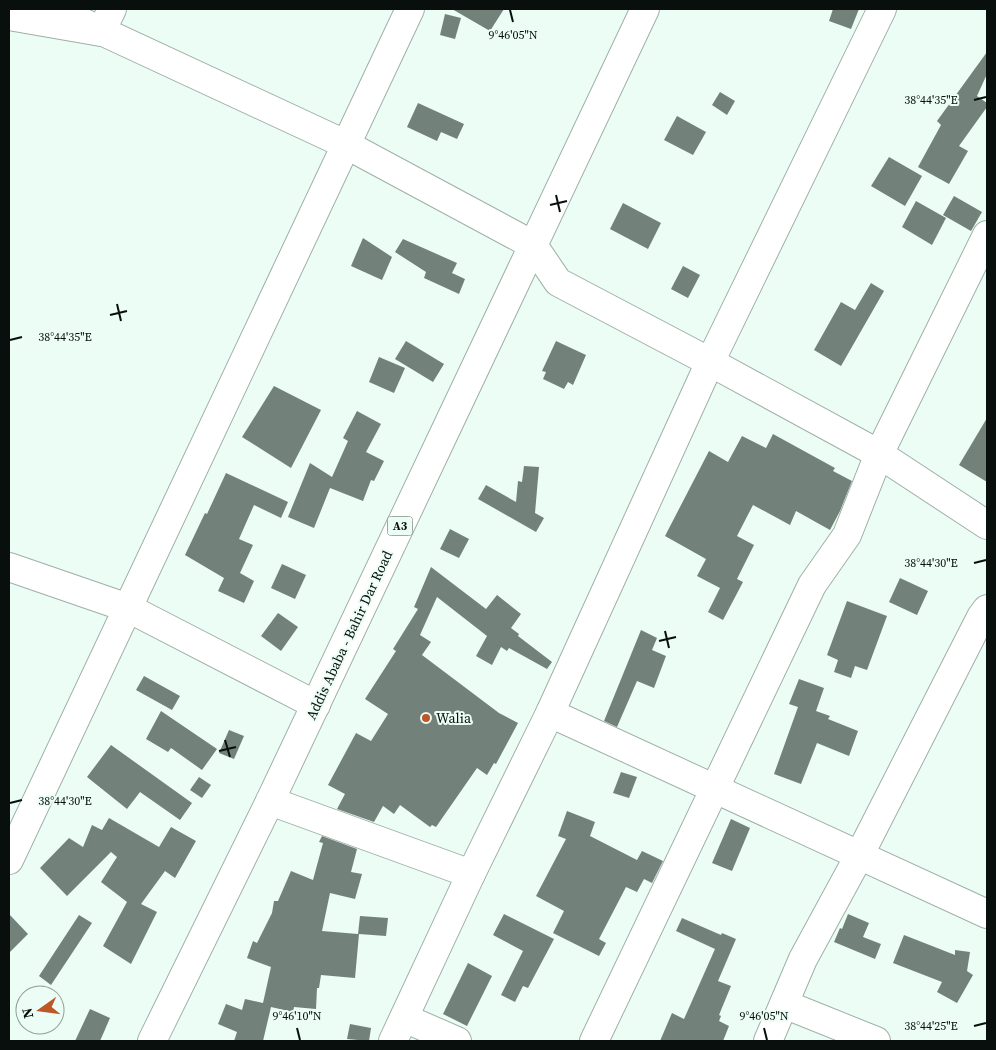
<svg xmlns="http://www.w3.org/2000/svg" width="996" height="1050" font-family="'Source Serif 4',serif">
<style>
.building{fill:#72827b}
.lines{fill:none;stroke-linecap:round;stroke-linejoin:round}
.minor-casing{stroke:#9fb0a8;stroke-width:30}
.highway-casing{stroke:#9fb0a8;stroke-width:30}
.minor{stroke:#fff;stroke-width:28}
.highway{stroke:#fff;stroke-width:28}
.ticks{fill:none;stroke:#090f0c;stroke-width:2}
.poi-dot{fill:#bd5727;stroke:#ebfdf5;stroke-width:2}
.labels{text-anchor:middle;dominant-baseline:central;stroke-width:4;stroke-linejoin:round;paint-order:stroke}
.shield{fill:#ebfdf5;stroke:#4d5652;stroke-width:1}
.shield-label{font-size:12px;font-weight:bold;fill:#090f0c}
.street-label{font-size:14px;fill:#090f0c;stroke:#ebfdf5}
.poi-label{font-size:14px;fill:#090f0c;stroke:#ebfdf5;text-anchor:start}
.ticks-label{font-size:12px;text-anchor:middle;fill:#090f0c;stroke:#ebfdf5;stroke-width:4;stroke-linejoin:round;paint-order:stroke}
</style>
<rect width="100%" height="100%" fill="#ebfdf5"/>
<!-- building -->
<g class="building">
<polygon points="452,9 504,9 490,31"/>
<polygon points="833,9 859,9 851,29 829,21"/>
<polygon points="445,14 461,18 455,39 440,35"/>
<polygon points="987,52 987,74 977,96 987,103 987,107 959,146 968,151 949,184 918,167 941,125 937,121"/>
<polygon points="720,92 735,101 727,115 712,105"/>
<polygon points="418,103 464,124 457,139 441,132 437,141 407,127"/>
<polygon points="677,116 706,132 693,155 664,140"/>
<polygon points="889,157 922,176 905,206 871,186"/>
<polygon points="954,196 982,212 971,231 943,215"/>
<polygon points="916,201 946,218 932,245 902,227"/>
<polygon points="623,203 661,223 648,249 610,229"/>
<polygon points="363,238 392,257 382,280 351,266"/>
<polygon points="403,239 457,263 452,273 465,279 459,294 424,278 426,272 395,252"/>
<polygon points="683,266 700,275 688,298 671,289"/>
<polygon points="871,283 884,291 841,366 814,350 841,302 855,310"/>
<polygon points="406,341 444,364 433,382 395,359"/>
<polygon points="556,341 586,355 573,385 568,382 564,389 543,379 546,372 542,371"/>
<polygon points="379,357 405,368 394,393 369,382"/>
<polygon points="274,386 321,410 291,468 242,437"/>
<polygon points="357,411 381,424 366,452 384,461 374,481 371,480 363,501 330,488 314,528 288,517 310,463 332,477 348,441 343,438"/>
<polygon points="987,418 987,482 959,465"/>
<polygon points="773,434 835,468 833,471 852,481 840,511 830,530 796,511 790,525 753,505 737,536 754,545 737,579 743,582 723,620 708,612 720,588 697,576 706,559 665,536 709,451 728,462 742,436 766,448"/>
<polygon points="524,466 539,467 535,513 544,518 536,532 478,499 486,485 516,502 518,481 522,482"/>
<polygon points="226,473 288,502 281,518 254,505 239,539 253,545 240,573 254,581 244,603 218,591 224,578 185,555 205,513 207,514"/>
<polygon points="450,529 469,539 459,558 440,549"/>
<polygon points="282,564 306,575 295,599 271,588"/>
<polygon points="431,567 486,609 497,595 521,614 511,628 519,634 518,636 552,662 547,669 509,648 507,651 501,647 492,665 476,656 487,636 437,597 420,635 431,642 422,655 499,713 518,723 496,764 494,763 487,775 477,768 436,827 432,825 430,827 400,805 394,814 383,806 374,822 337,809 345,794 328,785 356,733 371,741 388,714 365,699 396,651 393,649 418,609 414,607"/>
<polygon points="900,578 928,591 917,615 889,602"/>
<polygon points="847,601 887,616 867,670 855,666 851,678 834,672 838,660 827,655"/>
<polygon points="278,613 298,627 281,651 261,636"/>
<polygon points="641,630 657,638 652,650 666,656 654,688 637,681 617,727 604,721"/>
<polygon points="144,676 180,696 172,710 136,690"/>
<polygon points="799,679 824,688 816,711 830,716 828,719 858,731 849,756 817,743 801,784 774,774 798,707 789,704"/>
<polygon points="161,711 217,749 202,770 171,748 168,752 146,739"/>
<polygon points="229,730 244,736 234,759 219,753"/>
<polygon points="111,745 192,803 180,820 140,792 127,809 87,777"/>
<polygon points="621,772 637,777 629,798 613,793"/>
<polygon points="199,777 211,785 202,798 190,790"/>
<polygon points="567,811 595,822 590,836 637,860 642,851 663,861 652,883 644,879 637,892 626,887 599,939 606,943 599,956 553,933 564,911 536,896 566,839 558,836"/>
<polygon points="109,818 159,847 171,827 196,841 175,878 165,871 141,904 157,912 131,964 103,946 127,902 101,882 117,857 111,852 67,896 40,868 69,838 83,847 92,825 102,830"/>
<polygon points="731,819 750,828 732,871 712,863"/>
<polygon points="322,836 357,849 351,872 362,874 355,899 330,893 322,931 358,934 360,916 388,918 386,936 359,934 355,978 321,975 319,988 317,988 316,1009 294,1007 293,1012 271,1007 263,1041 234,1041 237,1032 218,1024 226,1004 242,1010 245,999 263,1003 271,967 247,958 253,941 257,943 272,913 274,901 278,901 291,871 313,880 323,843 319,842"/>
<polygon points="9,914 28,934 9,953"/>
<polygon points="504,914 554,939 528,988 523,986 515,1002 501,995 523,951 493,935"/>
<polygon points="848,914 869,923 863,937 881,944 875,959 834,942 840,928 842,929"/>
<polygon points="79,915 92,923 51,985 39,976"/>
<polygon points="682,918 721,935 722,933 736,939 718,981 731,986 719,1015 721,1016 719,1021 729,1026 723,1041 660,1041 672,1013 684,1019 715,949 676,931"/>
<polygon points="904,935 955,955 955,950 970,952 967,971 973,975 957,1003 937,992 942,982 893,963"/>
<polygon points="468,963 492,976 467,1026 443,1014"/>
<polygon points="90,1009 110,1018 100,1041 75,1041"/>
<polygon points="350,1024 371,1028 369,1041 347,1039"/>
</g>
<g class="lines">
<defs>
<g id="minor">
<polyline points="54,9 345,144 533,245 558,282 710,362 879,454 987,525"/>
<polyline points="9,16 101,32 112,9"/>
<polyline points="9,567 128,608 316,705"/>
<polyline points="550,713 987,914"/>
<polyline points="270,801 471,874"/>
<polyline points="9,860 410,9"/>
<polyline points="784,1004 876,1041"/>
<polyline points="404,1018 457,1041"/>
<polyline points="393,1041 471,874 550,713 710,362 882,9"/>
<polyline points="594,1041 812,585 847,535 879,454 987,235"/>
<polyline points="768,1041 803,959 859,856 981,617 987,609"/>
</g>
<polyline id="highway" points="152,1041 270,801 645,9"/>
</defs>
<!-- minor casing -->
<use href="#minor" class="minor-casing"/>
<!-- highway casing -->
<use href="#highway" class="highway-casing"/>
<!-- minor -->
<use href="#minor" class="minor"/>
<!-- highway -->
<use href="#highway" class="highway"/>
</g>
<!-- ticks -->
<path class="ticks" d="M510,10L513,22M974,100L986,97M556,195L560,212M550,205L567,201M117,304L121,321M110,315L127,311M10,340L22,337M974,563L986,560M665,631L669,648M659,641L676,637M225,740L230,757M219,751L236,747M10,803L22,800M974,1026L986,1023M297,1028L300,1040M764,1028L767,1040"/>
<!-- markers -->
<circle class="poi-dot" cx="426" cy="718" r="5"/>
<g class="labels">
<!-- shield labels -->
<rect class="shield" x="387.5" y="516.5" width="25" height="19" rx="4"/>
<g class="shield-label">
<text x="400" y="526">A3</text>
</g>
<!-- street labels -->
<g class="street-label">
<text transform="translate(349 635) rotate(-65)">Addis Ababa - Bahir Dar Road</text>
</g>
<!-- poi labels -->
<g class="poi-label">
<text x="436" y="718">Walia</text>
</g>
</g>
<g class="ticks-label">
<text x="513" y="39">9°46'05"N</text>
<text x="931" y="104">38°44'35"E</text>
<text x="65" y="341">38°44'35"E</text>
<text x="931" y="567">38°44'30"E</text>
<text x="65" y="805">38°44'30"E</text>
<text x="297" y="1020">9°46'10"N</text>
<text x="764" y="1020">9°46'05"N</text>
<text x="931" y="1030">38°44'25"E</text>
</g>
<!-- border -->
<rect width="996" height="1050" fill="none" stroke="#090f0c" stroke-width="20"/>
<!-- north arrow -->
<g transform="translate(40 1010) rotate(256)"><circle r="24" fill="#ebfdf5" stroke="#919e98"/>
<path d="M0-4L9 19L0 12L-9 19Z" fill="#bd5727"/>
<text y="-8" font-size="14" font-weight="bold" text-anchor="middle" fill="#090f0c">N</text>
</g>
</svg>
